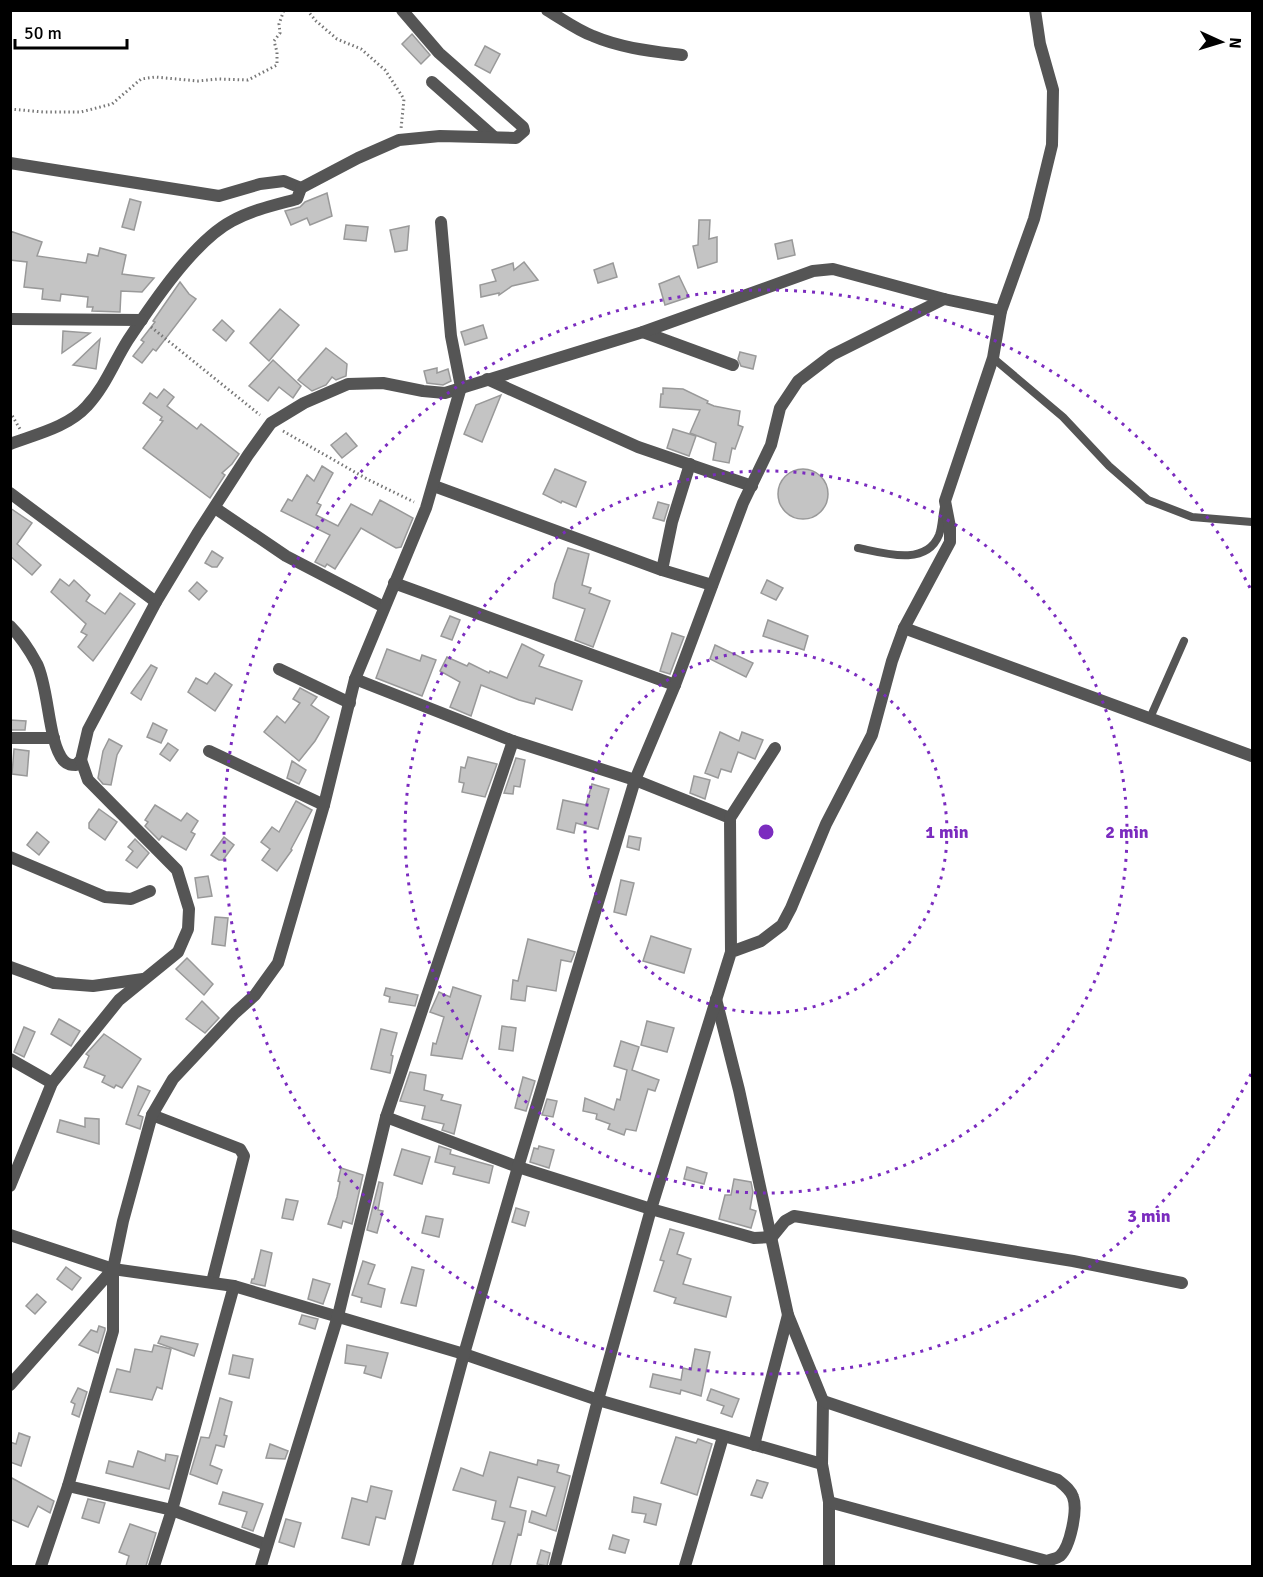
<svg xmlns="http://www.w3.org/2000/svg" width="1263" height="1577" font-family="Signika,sans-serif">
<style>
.building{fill:#c4c4c4;stroke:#999;stroke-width:1.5}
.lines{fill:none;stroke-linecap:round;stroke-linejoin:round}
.path{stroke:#777;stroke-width:3;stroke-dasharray:1.5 3;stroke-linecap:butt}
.service{stroke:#555;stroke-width:8}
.minor{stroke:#555;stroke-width:12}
.tertiary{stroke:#555;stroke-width:12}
.ring{fill:none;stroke:#7b2cbf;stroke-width:3;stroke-dasharray:3 6}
.centre{fill:#7b2cbf;stroke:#fff;stroke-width:3}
.ring-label{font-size:18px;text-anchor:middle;font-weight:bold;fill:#7b2cbf;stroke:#fff;stroke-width:4.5;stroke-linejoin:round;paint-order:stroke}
</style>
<rect width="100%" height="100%" fill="#fff"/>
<!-- building -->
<g class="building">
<polygon points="412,34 430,55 421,64 402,44"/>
<polygon points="485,46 500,54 490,73 475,65"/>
<polygon points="327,193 332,216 310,225 307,218 291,225 285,211 300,207 305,202"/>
<polygon points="130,199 141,202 134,230 122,227"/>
<polygon points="699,220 710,220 709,239 717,237 717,262 698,268 693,246 698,245"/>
<polygon points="346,225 368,227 366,241 344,239"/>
<polygon points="409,226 407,250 395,252 390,230"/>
<polygon points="10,231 42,242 37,256 86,263 88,254 98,256 100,248 126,255 122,274 154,278 142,292 121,291 120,312 92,311 93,307 87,307 88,297 61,294 60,301 42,299 43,289 24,287 27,262 10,260"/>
<polygon points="792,240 795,255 778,259 775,244"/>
<polygon points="524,262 538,280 512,286 499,295 499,293 481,297 480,285 496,281 492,270 513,263 514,270"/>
<polygon points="613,263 617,277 598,283 594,270"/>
<polygon points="679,276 689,297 665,305 659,284"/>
<polygon points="180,282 189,294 196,299 156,351 153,349 142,363 133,356 144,342 141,340 155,322 153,321"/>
<polygon points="280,309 299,325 269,361 250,343"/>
<polygon points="222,320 234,331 226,341 213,330"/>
<polygon points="483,325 487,338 465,345 461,332"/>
<polygon points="63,331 90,333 62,353"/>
<polygon points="100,339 96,369 73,365"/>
<polygon points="326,348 347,364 346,376 336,380 332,377 326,385 312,391 298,380"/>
<polygon points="740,352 756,356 753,369 741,366 738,359"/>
<polygon points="273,360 301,386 293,398 279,387 268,401 249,386"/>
<polygon points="437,368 437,373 448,369 451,381 443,385 427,383 424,371"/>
<polygon points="663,388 683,389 708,401 707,403 714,406 740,411 738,425 743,427 735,449 732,448 729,463 713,460 716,443 690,433 700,410 660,407 661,394 663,394"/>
<polygon points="164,389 174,397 167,406 197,429 201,424 239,454 232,464 222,473 225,475 210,498 143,448 163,421 160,420 162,417 143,403 150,393 157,398"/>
<polygon points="501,395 482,442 464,434 476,405"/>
<polygon points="673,429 696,436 689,456 667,448"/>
<polygon points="346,433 357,446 342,458 331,445"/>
<polygon points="322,466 333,473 317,503 321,505 316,515 338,526 351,504 372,515 380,500 413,518 401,547 396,548 361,528 335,569 327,564 325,567 315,562 330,535 281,511 288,499 292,501 307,475 314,481"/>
<circle cx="803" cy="494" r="25"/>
<polygon points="555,469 586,482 576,507 562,501 561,503 543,494"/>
<polygon points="658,502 669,505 664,521 653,518"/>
<polygon points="10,508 32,523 17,544 41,565 32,575 10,556"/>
<polygon points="568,548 589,554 582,585 591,588 589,593 610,601 593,647 575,640 585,609 553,598 555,584"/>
<polygon points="212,551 223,558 217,567 212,567 205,563"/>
<polygon points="60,579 69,586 74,580 90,595 86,601 105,614 120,593 135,604 93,661 78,647 87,635 81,632 86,624 51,592"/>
<polygon points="767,580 783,588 776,600 761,593"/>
<polygon points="197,582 207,591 199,600 189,591"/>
<polygon points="450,616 460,620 452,640 441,636"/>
<polygon points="768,620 808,636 804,650 763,636"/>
<polygon points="672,633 684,637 670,674 660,671"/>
<polygon points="522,644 544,655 539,666 582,681 572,710 536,698 534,704 519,700 481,685 471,716 450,707 460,682 440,671 447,657 467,666 469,663 489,673 490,671 507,678"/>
<polygon points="715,645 753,663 746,677 710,659"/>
<polygon points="387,649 420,661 422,655 436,660 422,696 376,678"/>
<polygon points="151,665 157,668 141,700 131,693"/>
<polygon points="215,673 232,685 215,711 188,692 196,678 207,684"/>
<polygon points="300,688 317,697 311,705 329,717 315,741 299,761 264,732 277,716 285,723 300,703 293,699"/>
<polygon points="10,720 26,721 25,730 10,730"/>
<polygon points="153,723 167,730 161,743 147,737"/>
<polygon points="720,732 739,741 742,732 763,740 755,759 738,752 731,772 721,769 718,778 705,773"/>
<polygon points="109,739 122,746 117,755 111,785 103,784 98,778 103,751"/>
<polygon points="168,743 178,750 170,761 160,754"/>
<polygon points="14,749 29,751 27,776 12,774"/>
<polygon points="468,757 497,764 485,797 462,792 464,783 459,782 461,767 465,768"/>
<polygon points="516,758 525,760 520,787 514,786 513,794 504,793"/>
<polygon points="292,761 306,770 299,784 287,778"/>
<polygon points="694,776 710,780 705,799 690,793"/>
<polygon points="592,784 609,789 598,829 576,823 574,833 557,829 563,800 586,805"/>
<polygon points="296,801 312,810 291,849 292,850 277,871 262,860 270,849 261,842 272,827 279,832"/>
<polygon points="155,805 181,821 187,813 198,821 191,832 195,834 186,850 162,836 159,840 145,826 148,822 145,820"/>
<polygon points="99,809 117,822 105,840 89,828 89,823"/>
<polygon points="37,832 49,842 39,855 27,845"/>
<polygon points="629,836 641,838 639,850 627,847"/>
<polygon points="224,837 234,845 223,860 219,860 211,855"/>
<polygon points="135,839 149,853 137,868 126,860 133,851 128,847"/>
<polygon points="208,876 212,896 198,898 195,878"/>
<polygon points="621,880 634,883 626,915 614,912"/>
<polygon points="215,917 228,918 225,946 212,944"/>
<polygon points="651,936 691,949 684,973 643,961"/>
<polygon points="528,939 575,952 571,962 561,960 556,991 527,986 525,1001 511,999 513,980 518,981"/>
<polygon points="187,958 213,984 204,995 176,969"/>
<polygon points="453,987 481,996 462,1059 431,1055 433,1043 436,1044 444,1017 430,1012 439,992 450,997"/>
<polygon points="386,988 418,995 415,1006 389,1002 390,997 384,995"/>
<polygon points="202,1001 219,1018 205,1033 186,1019"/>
<polygon points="59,1019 80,1031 71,1046 51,1034"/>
<polygon points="647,1021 674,1028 667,1052 641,1045"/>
<polygon points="502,1026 516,1028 513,1051 499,1049"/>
<polygon points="24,1027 35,1032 24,1057 14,1052"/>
<polygon points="381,1029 397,1033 391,1055 393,1056 390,1073 371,1069"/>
<polygon points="104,1034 141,1059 122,1088 116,1085 114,1088 102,1082 105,1076 84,1067 89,1056 86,1054"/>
<polygon points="621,1041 639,1047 632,1070 659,1080 655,1091 648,1089 636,1131 626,1129 624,1135 608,1129 610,1124 596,1119 597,1114 583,1111 585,1098 614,1110 617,1099 620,1100 627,1070 614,1066"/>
<polygon points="410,1072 426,1075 424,1090 443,1095 441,1100 461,1105 454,1134 442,1130 444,1124 422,1119 425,1106 400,1101"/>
<polygon points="523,1077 535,1081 526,1111 515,1108"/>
<polygon points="138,1086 150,1091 138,1115 143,1117 140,1129 126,1124"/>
<polygon points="547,1099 557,1101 553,1117 542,1115"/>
<polygon points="85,1118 99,1119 99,1144 57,1132 60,1120 85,1127"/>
<polygon points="439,1146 451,1150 450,1154 493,1166 489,1183 453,1174 455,1167 435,1162"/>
<polygon points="539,1146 554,1150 549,1168 530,1162 534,1148 538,1149"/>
<polygon points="402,1149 430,1157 422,1184 394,1175"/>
<polygon points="687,1167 707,1173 704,1184 684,1179"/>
<polygon points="341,1168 363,1175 352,1224 343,1221 341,1228 328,1224 337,1197 340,1182 338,1181"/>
<polygon points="734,1179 751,1182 753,1192 750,1209 756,1211 751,1228 719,1219 725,1195 731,1195"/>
<polygon points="379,1182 383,1183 378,1210 383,1211 377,1233 367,1230"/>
<polygon points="286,1199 298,1201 293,1220 282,1218"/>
<polygon points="516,1208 529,1212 525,1226 512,1222"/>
<polygon points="426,1216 443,1219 439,1237 422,1233"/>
<polygon points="670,1229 684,1233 677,1254 691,1259 683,1284 731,1297 726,1317 674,1303 676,1298 654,1291 664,1261 660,1260"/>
<polygon points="261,1250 272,1253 265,1286 251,1283 252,1279 254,1279"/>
<polygon points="363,1261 375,1265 368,1284 385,1289 381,1307 361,1302 362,1298 352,1295"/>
<polygon points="66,1267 81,1278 72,1290 57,1279"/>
<polygon points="412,1267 424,1270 416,1306 401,1303"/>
<polygon points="313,1279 330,1284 323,1304 308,1299"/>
<polygon points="37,1294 46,1302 35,1314 26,1306"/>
<polygon points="302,1315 318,1319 315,1329 299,1324"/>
<polygon points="99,1326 105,1328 105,1330 98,1353 79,1345 91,1330 97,1332"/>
<polygon points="161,1336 198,1344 194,1356 158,1343"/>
<polygon points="154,1345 171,1349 162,1389 157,1387 152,1400 110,1392 117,1369 130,1372 135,1349 152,1352"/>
<polygon points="347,1345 388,1353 381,1378 364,1373 366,1366 345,1363"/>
<polygon points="695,1349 710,1352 701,1396 681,1390 680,1394 650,1387 653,1374 681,1380 683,1368 691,1370"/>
<polygon points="233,1355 253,1359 249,1378 229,1374"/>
<polygon points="78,1388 87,1392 79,1417 72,1414 75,1404 71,1402"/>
<polygon points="711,1389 739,1399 732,1417 721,1413 724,1406 707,1400"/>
<polygon points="220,1398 232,1402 224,1435 227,1436 224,1447 216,1445 210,1465 222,1470 217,1484 190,1474 201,1437 209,1438 211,1432"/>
<polygon points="19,1433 30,1437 21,1466 10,1462 10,1442 16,1444"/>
<polygon points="676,1437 696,1443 698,1439 712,1444 697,1495 661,1483"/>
<polygon points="270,1444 288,1451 285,1459 266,1458"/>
<polygon points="138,1451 165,1461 166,1454 178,1456 169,1489 106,1473 109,1461 133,1467"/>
<polygon points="490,1452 537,1465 538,1460 559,1465 557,1472 570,1476 556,1531 529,1522 532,1511 546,1516 555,1487 518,1477 510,1507 526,1511 521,1535 518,1534 510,1566 492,1566 505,1522 492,1519 496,1501 453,1490 461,1468 483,1476"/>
<polygon points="10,1477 54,1501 50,1513 38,1506 28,1527 10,1519"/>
<polygon points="757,1480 768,1483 762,1498 751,1495"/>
<polygon points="371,1486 392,1491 385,1519 376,1517 369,1545 342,1538 352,1498 367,1502"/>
<polygon points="223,1492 263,1504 253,1531 242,1527 247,1512 219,1504"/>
<polygon points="634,1497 661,1504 656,1525 644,1522 646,1514 632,1512"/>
<polygon points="88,1499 105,1503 99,1523 82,1518"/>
<polygon points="286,1519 301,1523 294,1547 279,1542"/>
<polygon points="130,1524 156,1533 146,1566 126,1566 129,1556 119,1552"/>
<polygon points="613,1535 629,1540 625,1553 609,1549"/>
<polygon points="541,1550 550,1553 547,1566 537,1564"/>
</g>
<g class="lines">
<!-- path -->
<g class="path">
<polyline points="307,10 316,21 337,39 361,49 385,70 404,99 401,129"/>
<polyline points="10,109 43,112 81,112 112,104 141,79 155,77 198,81 218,79 248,80 277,65 277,52 274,41 280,33 279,24 284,10"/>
<polyline points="151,327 260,415"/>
<polyline points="10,412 20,429"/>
<polyline points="283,431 367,479 414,502"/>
</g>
<!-- service -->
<g class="service">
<polyline points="993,358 1063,417 1109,466 1148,500 1192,517 1252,522"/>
<path d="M858,548C883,553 926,567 939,535C942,527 942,516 944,507"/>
<polyline points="1150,718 1184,641"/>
</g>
<!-- minor -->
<g class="minor">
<path d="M547,10C562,19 577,30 593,36C621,48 651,51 682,55"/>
<polyline points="432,82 493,136"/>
<path d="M10,163L219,196L260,184L284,181L301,188L297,199C275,205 252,210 232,221C194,241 152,304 128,340C114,362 105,387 87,406C68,427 37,434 10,444"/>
<polyline points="301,188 358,158 399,140 440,136 516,138 524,131 523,127 439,53 402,10"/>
<polyline points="10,319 142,320"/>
<polyline points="643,332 733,365"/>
<polyline points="487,379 638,447 752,486"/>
<polyline points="434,486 662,570 712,585"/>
<polyline points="10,493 156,602"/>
<polyline points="215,508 286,556 384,607"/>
<polyline points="662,570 672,522 690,464"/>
<polyline points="394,583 675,685"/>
<path d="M10,626C20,636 30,651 37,664C49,688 48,744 64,761C68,765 71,765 76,765L81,760L88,730L156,602L197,534L248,455L271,423L304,403L348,384L383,383L423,391L445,393L643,332L813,271L833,269L944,299L1001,311"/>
<polyline points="904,628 1252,756"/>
<polyline points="279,669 350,703"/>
<polyline points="355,679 513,741 635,780 730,818 731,952"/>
<polyline points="10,738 54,738"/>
<polyline points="209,751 324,805"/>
<polyline points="730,818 775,748"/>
<polyline points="10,857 105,897 131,899 150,891"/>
<polyline points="10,967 54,983 93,986 143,979"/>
<polyline points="716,999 739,1090 788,1315 823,1401 822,1464 829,1502 829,1566"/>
<polyline points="10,1059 52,1083"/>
<polyline points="152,1115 240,1149 244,1156 212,1282"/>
<polyline points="386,1117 518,1167 651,1209 754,1238 772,1237 785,1221 794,1216 1073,1261 1182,1283"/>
<polyline points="10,1186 52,1083 119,1000 178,952 188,929 189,909 177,870 88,780 81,760"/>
<polyline points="10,1235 113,1269 234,1286 464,1354 598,1400 822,1464"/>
<polyline points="10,1385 113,1269"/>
<path d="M823,1401L1058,1480C1064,1485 1071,1490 1073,1497C1078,1510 1070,1547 1060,1556C1056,1559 1052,1559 1047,1561L829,1502"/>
<polyline points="754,1445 788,1315"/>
<polyline points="68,1486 172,1510 267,1545"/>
<polyline points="41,1566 68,1486 113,1331 113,1269 123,1221 152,1115 173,1079 235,1013 255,995 278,963 324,805 355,679 426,508 461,387 451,336 441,222"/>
<polyline points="154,1566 172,1510 234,1286"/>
<polyline points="261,1566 338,1316 386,1117 513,741"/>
<polyline points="407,1566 464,1354 518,1167 635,780 675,685 743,503 771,445 780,408 798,381 832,355 944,299"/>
<polyline points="685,1566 723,1437"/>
</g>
<!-- tertiary -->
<polyline class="tertiary" points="555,1566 598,1400 651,1209 731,952 761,941 782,925 791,908 826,824 872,735 892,661 904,628 950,542 950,527 945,501 993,358 1001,311 1034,219 1052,145 1053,90 1040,44 1035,10"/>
</g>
<!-- distance rings -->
<g class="ring">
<circle cx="766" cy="832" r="181"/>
<circle cx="766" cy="832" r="361"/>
<path d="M1251 1074A542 542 0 1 1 1251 590"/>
</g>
<circle cx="766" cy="832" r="9" class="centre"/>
<g class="ring-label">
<text x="947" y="838">1 min</text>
<text x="1127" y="838">2 min</text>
<text x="1149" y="1222">3 min</text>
</g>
<!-- border -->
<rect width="1263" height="1577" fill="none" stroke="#000000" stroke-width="24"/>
<!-- north arrow -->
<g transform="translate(1221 42) rotate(94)" stroke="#ffffff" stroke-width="4.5" paint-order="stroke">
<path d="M0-4.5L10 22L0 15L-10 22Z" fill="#000000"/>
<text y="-9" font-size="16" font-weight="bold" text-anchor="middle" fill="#000000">N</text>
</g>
<!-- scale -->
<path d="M15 39v9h112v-9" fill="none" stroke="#000000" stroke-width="3"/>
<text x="24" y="39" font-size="18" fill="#000000" stroke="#ffffff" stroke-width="4.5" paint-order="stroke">50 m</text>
</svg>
